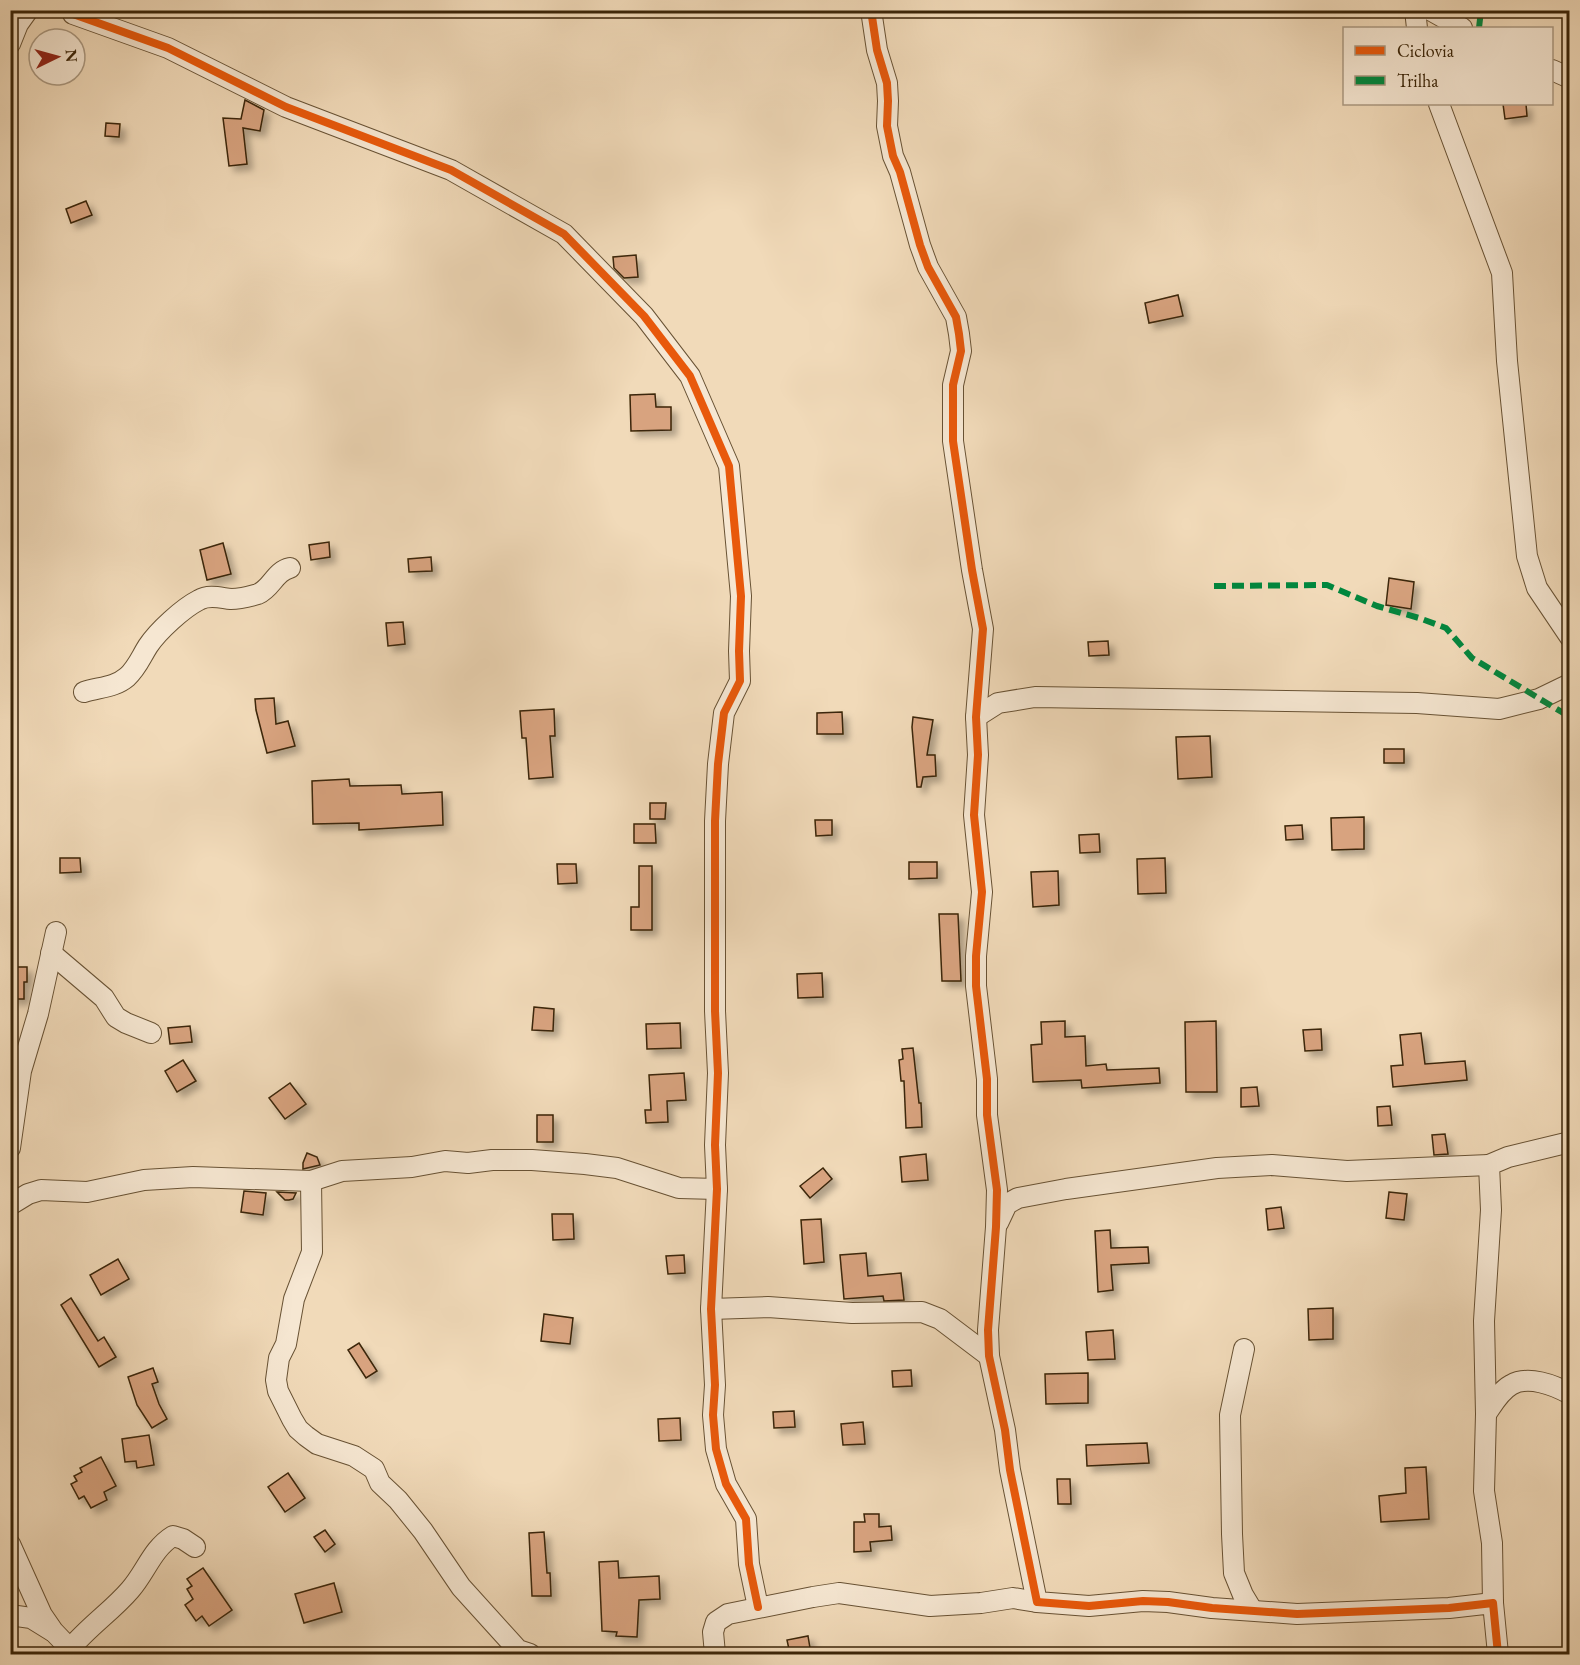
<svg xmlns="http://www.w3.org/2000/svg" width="1580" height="1665" font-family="'EB Garamond',serif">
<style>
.building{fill:#d8a37f;stroke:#3b2508;stroke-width:1.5;filter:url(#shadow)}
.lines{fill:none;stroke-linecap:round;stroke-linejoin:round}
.street-casing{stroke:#685234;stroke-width:22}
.street{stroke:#f6e7d2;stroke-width:20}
.quiet{stroke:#00873e;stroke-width:6;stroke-dasharray:12 6;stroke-linecap:butt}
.cycleway-casing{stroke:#f6e7d2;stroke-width:11}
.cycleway{stroke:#e8590c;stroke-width:8}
</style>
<defs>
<filter id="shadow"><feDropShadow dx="5.5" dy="5.5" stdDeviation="3" flood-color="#0004"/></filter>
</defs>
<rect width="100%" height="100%" fill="#f1dab9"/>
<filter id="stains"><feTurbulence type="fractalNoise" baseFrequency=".00333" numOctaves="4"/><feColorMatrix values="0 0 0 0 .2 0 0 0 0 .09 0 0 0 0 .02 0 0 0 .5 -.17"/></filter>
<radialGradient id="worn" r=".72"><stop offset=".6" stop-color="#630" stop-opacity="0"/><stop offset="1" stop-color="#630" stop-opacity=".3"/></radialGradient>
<!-- building -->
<g class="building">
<polygon points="245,100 264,110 260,131 243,128 247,164 229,166 223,118 241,119"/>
<polygon points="1503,104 1526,104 1527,116 1505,119"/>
<polygon points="106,123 120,124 119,137 105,136"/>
<polygon points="86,201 92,215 71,223 66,209"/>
<polygon points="636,255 638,277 624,278 614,268 613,257"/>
<polygon points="1178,295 1183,316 1149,323 1145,303"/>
<polygon points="655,394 656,407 671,407 671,430 631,431 630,395"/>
<polygon points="329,542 330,557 311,560 309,545"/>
<polygon points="223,543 231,574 207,580 200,550"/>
<polygon points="431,557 432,571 409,572 408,559"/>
<polygon points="1389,578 1414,582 1411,609 1386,605"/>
<polygon points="403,622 405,644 388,646 386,623"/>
<polygon points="1108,641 1109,655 1089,656 1088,642"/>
<polygon points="274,698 276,724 288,721 295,746 267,753 256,710 255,699"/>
<polygon points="554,709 555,736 550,736 553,777 529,779 526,738 522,738 520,711"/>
<polygon points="842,712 843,734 817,734 817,713"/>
<polygon points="913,717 933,720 927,755 935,755 936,776 923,777 921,787 917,787 912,727"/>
<polygon points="1210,736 1212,777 1178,779 1176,737"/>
<rect x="1384" y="749" width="20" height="14"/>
<polygon points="349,779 350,786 401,785 402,794 442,792 443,825 359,830 359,823 313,824 312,781"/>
<polygon points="650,803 666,803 665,819 650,819"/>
<polygon points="1364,817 1364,849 1332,850 1331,818"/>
<polygon points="815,820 832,820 832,835 816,836"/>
<polygon points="634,824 655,824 656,843 634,843"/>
<polygon points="1302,825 1303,839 1286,840 1285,826"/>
<polygon points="1099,834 1100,852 1080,853 1079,835"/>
<polygon points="60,858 80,858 81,872 60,873"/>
<polygon points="1165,858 1166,893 1138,894 1137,859"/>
<polygon points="909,862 937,862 937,878 909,879"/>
<polygon points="557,864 576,864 577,883 558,884"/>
<polygon points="639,866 652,866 652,930 631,930 631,907 639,907"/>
<polygon points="1058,871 1059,905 1033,907 1031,872"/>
<polygon points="939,914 958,914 961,981 942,981"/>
<polygon points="10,967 27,967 27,982 24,982 24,999 10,999"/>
<polygon points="822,973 823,997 798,998 797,974"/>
<polygon points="534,1007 554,1009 553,1031 532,1030"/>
<polygon points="1065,1021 1065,1037 1085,1036 1086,1066 1106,1064 1107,1070 1159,1068 1160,1083 1082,1088 1081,1080 1033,1082 1031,1045 1042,1044 1041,1022"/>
<polygon points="1216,1021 1217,1092 1186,1092 1185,1022"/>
<polygon points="680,1023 681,1048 647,1049 646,1024"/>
<polygon points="190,1026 192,1042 170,1044 168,1028"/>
<polygon points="1321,1029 1322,1050 1305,1051 1303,1030"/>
<polygon points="1421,1033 1425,1064 1465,1061 1467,1080 1393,1087 1391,1066 1403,1065 1400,1035"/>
<polygon points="913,1048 919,1103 921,1103 922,1127 906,1128 904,1081 901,1081 899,1060 903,1059 902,1049"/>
<polygon points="183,1060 196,1081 177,1092 165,1071"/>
<polygon points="684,1073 686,1100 667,1101 668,1122 646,1123 645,1110 651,1110 649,1075"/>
<polygon points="290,1083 306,1104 285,1119 269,1098"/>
<polygon points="1257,1087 1259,1106 1241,1107 1241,1088"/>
<polygon points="1390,1106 1392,1125 1378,1126 1377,1107"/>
<rect x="537" y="1115" width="16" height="27"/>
<polygon points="1445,1134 1448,1154 1434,1155 1432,1135"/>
<polygon points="307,1153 317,1157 320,1165 303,1169 303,1163"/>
<polygon points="926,1154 928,1180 902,1182 900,1157"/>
<polygon points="823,1168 832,1179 810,1198 800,1186"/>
<polygon points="244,1191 266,1193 263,1215 241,1212"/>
<polygon points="277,1192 278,1192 296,1193 293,1199 289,1200 285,1200"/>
<polygon points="1389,1192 1407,1194 1404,1220 1386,1218"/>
<polygon points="1281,1207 1284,1228 1268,1230 1266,1209"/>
<polygon points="552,1214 573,1214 574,1239 553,1240"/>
<polygon points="821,1219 824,1262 804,1264 801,1220"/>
<polygon points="1110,1230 1111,1248 1148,1247 1149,1263 1111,1265 1113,1290 1098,1292 1095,1231"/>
<polygon points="866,1253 868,1276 901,1273 904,1300 884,1301 883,1296 844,1299 840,1255"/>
<polygon points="684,1255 685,1273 668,1274 666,1256"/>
<polygon points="118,1259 129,1279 101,1295 90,1275"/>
<polygon points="71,1298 98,1341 104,1337 116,1357 99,1367 61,1305"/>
<polygon points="1333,1308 1333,1339 1309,1340 1308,1309"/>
<polygon points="544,1314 573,1318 570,1344 541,1341"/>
<polygon points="1113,1330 1115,1359 1088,1360 1086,1332"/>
<polygon points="359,1343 377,1371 366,1378 348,1350"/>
<polygon points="153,1368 158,1382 152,1384 159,1404 167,1419 152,1428 137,1405 128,1377"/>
<polygon points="911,1370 912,1386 893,1387 892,1371"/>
<polygon points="1088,1373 1088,1403 1046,1404 1045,1374"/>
<polygon points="794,1411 795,1427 774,1428 773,1412"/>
<polygon points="680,1418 681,1440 659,1441 658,1419"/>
<polygon points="863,1422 865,1444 843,1445 841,1424"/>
<polygon points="149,1435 154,1465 137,1468 136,1461 125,1462 122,1439"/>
<polygon points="1147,1443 1149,1463 1087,1466 1086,1445"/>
<polygon points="101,1457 116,1486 104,1492 107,1500 91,1508 84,1496 79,1499 71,1484 77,1481 74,1476 82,1472 80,1468"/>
<polygon points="1426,1467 1429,1519 1381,1522 1379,1496 1406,1493 1405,1468"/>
<polygon points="288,1473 305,1498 285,1512 268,1487"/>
<polygon points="1057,1479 1070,1479 1071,1504 1058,1504"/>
<polygon points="864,1514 879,1514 879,1527 891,1526 892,1540 870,1542 871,1551 854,1552 854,1522 865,1522"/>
<polygon points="325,1530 335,1544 325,1552 314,1537"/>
<polygon points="544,1532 547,1573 550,1573 551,1596 532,1596 529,1533"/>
<polygon points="618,1561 619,1578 659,1576 660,1599 639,1600 637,1637 616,1636 617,1632 602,1631 599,1562"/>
<polygon points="203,1568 232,1610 209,1626 202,1616 196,1621 185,1605 193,1599 187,1589 192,1586 187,1579"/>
<polygon points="334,1583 342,1612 304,1623 295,1594"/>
<polygon points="808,1636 811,1654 790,1654 787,1640"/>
</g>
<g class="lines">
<defs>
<g id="street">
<polyline points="871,10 877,50 887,83 888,101 887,126 893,156 900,172 920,245 928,267 956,317 959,334 961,351 953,385 953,441 972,570 983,629 976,717 978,755 974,815 982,892 976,956 976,986 987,1079 987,1115 997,1190 996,1227 988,1330 989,1356 1005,1430 1010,1470 1037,1602 1089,1606 1143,1601 1168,1602 1212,1608 1297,1614 1449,1608 1493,1603 1498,1654"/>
<polyline points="1415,10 1417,28"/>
<polyline points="1430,10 1462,28"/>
<polyline points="73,14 168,48 286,107 451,170 564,234 644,316 690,376 729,466 741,596 739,651 740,681 724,713 718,764 715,821 715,1011 718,1073 715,1145 717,1189 711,1309 715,1385 713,1415 716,1449 726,1484 746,1519 749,1564 758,1607"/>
<polyline points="10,44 18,24 28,10"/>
<polyline points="1552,70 1570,78"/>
<polyline points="1439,104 1502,273 1507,361 1527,556 1537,588 1570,637"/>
<path d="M84,692C99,687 114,688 127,677C137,668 141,657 148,646C158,631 183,608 199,600C209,594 221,598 231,599C239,599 251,596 258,594C272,588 275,571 290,568"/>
<polyline points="976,717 998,703 1035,697 1417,703 1499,709 1539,699 1570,684"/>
<polyline points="51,953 104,998 116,1017 126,1023 151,1033"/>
<polyline points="10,1148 21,1071 38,1014 56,932"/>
<polyline points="311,1181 312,1252 294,1299 286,1344 279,1358 276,1380 278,1391 292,1419 298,1429 306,1436 317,1444 354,1456 374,1469 380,1483 398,1500 423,1531 461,1587 518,1650 530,1654"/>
<polyline points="10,1205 28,1194 41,1190 87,1192 144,1180 193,1177 311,1181 342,1171 412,1167 445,1161 468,1163 492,1160 532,1160 585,1164 617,1168 679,1188 717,1189"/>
<polyline points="998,1223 1007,1204 1018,1198 1066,1189 1217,1168 1272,1165 1347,1171 1489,1165"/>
<polyline points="711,1309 768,1307 852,1313 922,1312 940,1319 989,1356"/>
<polyline points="1244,1349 1230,1415 1232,1534 1234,1573 1243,1595 1252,1610"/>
<path d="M1486,1414C1493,1404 1500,1391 1511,1385C1528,1375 1554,1385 1570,1394"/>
<polyline points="10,1544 42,1615 53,1631 75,1654"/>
<polyline points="1493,1603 1492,1543 1484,1491 1486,1414 1484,1321 1491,1210 1489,1165 1508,1157 1570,1142"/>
<polyline points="10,1615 31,1618 52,1631"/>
<path d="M70,1649C88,1627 112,1611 130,1590C146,1572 152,1549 173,1536L183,1539L195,1547"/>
<polyline points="715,1654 713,1632 716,1622 728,1614 813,1597 839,1593 930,1606 981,1603 1013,1598 1037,1602"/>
</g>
</defs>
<!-- street casing -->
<use href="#street" class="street-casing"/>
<!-- street -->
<use href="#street" class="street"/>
<!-- quiet -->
<g class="quiet">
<polyline points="1479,28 1481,10"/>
<polyline points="1214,586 1327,585 1377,606 1419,618 1446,628 1472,658 1570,717"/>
</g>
<defs>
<g id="cycleway">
<polyline points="871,10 877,50 887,83 888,101 887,126 893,156 900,172 920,245 928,267 956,317 959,334 961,351 953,385 953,441 972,570 983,629 976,717 978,755 974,815 982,892 976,956 976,986 987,1079 987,1115 997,1190 996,1227 988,1330 989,1356 1005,1430 1010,1470 1037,1602 1089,1606 1143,1601 1168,1602 1212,1608 1297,1614 1449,1608 1493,1603 1498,1654"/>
<polyline points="73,14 168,48 286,107 451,170 564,234 644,316 690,376 729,466 741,596 739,651 740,681 724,713 718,764 715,821 715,1011 718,1073 715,1145 717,1189 711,1309 715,1385 713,1415 716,1449 726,1484 746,1519 749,1564 758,1607"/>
</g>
</defs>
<!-- cycleway casing -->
<use href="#cycleway" class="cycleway-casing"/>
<!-- cycleway -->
<use href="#cycleway" class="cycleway"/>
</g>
<!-- margin -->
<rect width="1580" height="1665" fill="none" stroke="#f1dab9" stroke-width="36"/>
<rect x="12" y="12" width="1556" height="1641" fill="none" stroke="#3b2508" stroke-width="3"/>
<rect x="18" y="18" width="1544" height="1629" fill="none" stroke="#3b2508" stroke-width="1.5"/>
<!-- legend -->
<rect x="1343" y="27" width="210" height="78" fill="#f6e7d2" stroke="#ab9981" stroke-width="1.5"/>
<rect x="1355" y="46" width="30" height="9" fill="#e8590c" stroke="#ab9981" stroke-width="1.5"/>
<text x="1397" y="57" font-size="18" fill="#3b2508">Ciclovia</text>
<rect x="1355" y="76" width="30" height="9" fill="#00873e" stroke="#ab9981" stroke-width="1.5"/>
<text x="1397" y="87" font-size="18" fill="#3b2508">Trilha</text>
<!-- north arrow -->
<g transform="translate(57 57) rotate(85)"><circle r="28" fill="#f6e7d2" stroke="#ab9981" stroke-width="1.5"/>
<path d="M0-4.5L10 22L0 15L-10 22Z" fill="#8f2418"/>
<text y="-9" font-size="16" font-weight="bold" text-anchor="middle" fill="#3b2508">N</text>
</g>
<rect width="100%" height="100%" filter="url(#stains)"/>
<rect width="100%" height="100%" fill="url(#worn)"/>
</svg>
